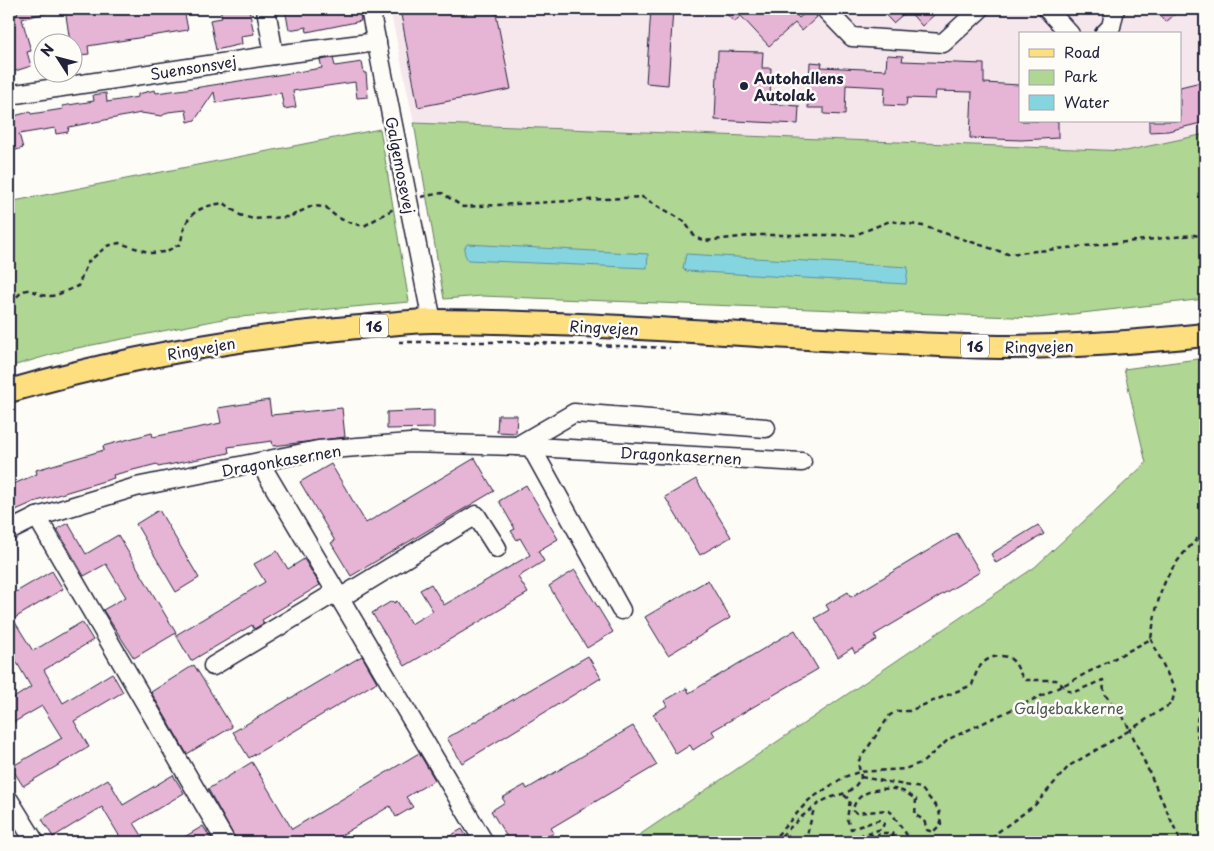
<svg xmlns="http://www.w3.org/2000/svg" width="1214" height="851" font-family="'Playpen Sans',sans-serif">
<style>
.built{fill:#f6e7ed;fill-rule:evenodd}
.green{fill:#afd692;stroke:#687c66}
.water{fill:#85d5e1;stroke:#5d8d9f}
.building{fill:#e6b5d5;stroke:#22223b}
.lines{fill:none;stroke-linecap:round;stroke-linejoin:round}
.minor-casing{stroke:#22223b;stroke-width:21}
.major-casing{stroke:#22223b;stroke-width:26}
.path{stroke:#22223b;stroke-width:2.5;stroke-dasharray:5 4;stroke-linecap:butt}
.minor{stroke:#fdfcf7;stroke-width:18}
.major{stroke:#fedf80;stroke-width:22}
.poi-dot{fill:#22223b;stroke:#fdfcf7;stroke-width:2}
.labels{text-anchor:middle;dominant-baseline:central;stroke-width:5;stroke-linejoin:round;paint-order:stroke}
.shield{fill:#fdfcf7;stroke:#646373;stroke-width:1}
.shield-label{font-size:14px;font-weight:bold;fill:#22223b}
.street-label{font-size:15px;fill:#22223b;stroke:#fdfcf7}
.poi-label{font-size:15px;font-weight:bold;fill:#22223b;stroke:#fdfcf7;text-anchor:start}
.park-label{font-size:15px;fill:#4c5855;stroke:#fdfcf7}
</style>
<rect width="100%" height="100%" fill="#fdfcf7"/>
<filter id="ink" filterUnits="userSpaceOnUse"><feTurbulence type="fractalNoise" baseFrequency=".02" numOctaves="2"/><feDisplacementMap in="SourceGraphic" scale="10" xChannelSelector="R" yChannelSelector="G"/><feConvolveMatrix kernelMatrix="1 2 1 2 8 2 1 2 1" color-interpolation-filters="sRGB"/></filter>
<g filter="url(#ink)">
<!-- built -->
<path class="built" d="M390,9H1205V134L1126,151L414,123ZM1020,34H1180V121H1020Z"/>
<!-- green -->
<g class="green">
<polygon points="414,123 1126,151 1205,134 1205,299 1038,318 482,296 444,299"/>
<polygon points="380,129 409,302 228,318 67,350 9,367 9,202"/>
<polygon points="1205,358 1205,842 629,842 1035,567 1146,463 1124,369"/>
</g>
<!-- water -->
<g class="water">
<path d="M467,244L648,254L647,268L468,260C464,254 463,250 467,244Z"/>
<polygon points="686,254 908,267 906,284 686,271 683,268"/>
</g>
<!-- building -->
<g class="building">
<polygon points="22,9 49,9 49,12 22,19 31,51 27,52 31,66 9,73 9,18 18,15 16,10"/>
<polygon points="65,9 123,9 123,13 146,9 184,9 188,30 88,46 89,54 72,56 72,42 70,42"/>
<polygon points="220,9 249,9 254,34 241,36 242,44 216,50 210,20 222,18"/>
<polygon points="285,9 359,9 361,21 307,32 306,27 289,30"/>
<polygon points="400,9 495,9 511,89 418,107"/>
<polygon points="651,9 673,9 668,85 646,83"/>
<polygon points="722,9 791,9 799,18 810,9 817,17 802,31 795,23 769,46 741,16 734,22"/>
<polygon points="880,9 928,9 934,15 922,26 908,10 893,23"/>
<polygon points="1154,9 1181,9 1166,22"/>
<polygon points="718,51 763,52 762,68 771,68 770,104 799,106 798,124 715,120"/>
<polygon points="887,55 903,56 902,61 984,64 984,83 1020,85 1020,121 1058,121 1058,138 1021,140 970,138 972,92 936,91 935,99 907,98 906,106 884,105 885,87 846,85 845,115 824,114 824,108 808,108 810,62 822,63 821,67 886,70"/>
<polygon points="333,58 335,66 362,62 364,73 366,73 368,97 357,98 355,82 327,86 293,91 296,107 284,109 281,93 216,103 214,92 195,120 188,122 186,110 168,112 162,116 141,113 69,127 68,132 56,134 55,128 19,134 23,148 9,152 9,109 12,108 14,116 30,112 31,114 63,109 62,106 94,101 93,95 106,93 107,102 138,97 138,94 155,90 156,93 194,88 322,68 320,60"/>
<polygon points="1205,81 1205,122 1168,131 1149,132 1149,121 1180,121 1180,87"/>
<polygon points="269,400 271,415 342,408 345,437 273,446 272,441 228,447 229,453 158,467 157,464 113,475 114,478 34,502 9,513 9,486 37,474 36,470 104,450 103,446 152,433 153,437 221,423 218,408"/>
<polygon points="434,410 434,428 387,429 387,412"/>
<polygon points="498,415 517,415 516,433 497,432"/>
<polygon points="475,458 494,491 351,576 331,543 335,541 300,482 331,464 366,523"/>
<polygon points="696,479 731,537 700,555 665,497"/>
<polygon points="526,485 558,539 538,551 544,561 518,577 528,593 405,666 372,613 392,601 394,603 397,601 411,624 433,611 420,590 431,584 444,605 530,555 520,538 517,540 511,531 515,529 499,501"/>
<polygon points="159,510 199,578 176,592 136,524"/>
<polygon points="68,523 86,554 118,535 176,633 134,658 103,610 126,597 106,564 84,576 57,529"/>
<polygon points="1038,525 1044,534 996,563 991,554"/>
<polygon points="957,533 980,572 874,635 877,640 855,653 852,648 838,657 815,618 829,610 826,605 848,592 851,597"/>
<polygon points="277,551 288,569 304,559 320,585 262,620 264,623 254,629 252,625 191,661 176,635 265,582 254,564"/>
<polygon points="575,570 613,632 587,648 549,586"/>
<polygon points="52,571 63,589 13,619 33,651 82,622 93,640 44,670 63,703 112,673 123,692 74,721 89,747 23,786 11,767 62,738 42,706 9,725 9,701 31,687 9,649 9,596"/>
<polygon points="708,580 730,618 668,655 645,617"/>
<polygon points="795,630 818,669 712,731 715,736 693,750 690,745 676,754 653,714 667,706 664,701 687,688 689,693"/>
<polygon points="362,656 377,682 249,758 233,732"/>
<polygon points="588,656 601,678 462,763 447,738"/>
<polygon points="194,665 232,727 187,754 151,692"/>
<polygon points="633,726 657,765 551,828 554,833 538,842 510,842 491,811 505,802 502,798 525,785 527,789"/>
<polygon points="419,753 435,780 406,797 413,807 396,817 390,806 330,842 237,842 208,789 252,762 292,829"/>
<polygon points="173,775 184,793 134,823 146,842 123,842 102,807 53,837 42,819 108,779 123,805"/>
<polygon points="203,826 213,842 176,842"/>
<polygon points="462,829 470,842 440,842"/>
</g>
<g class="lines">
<defs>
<g id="minor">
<polyline points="266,9 274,55"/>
<polyline points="370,9 432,321"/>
<polyline points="825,9 852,37 943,43 980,9"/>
<polyline points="1047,9 1070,34"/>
<polyline points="1104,34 1111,27 1115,9"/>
<polyline points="9,95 274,55 377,42"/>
<polyline points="517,446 574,413 766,428"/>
<polyline points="531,447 621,610"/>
<polyline points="260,463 484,842"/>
<polyline points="37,517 226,842"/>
<polyline points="9,531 37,517 136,487 318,450 410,443 517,446 802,462"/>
<polyline points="340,598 476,515 497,548"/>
<polyline points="213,666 336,592"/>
<polyline points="9,800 35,842"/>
</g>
<path id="major" d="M9,391C120,359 234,338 348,328C376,326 405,321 433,321C622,322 811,342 999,347C1069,347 1137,342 1205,335"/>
</defs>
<!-- minor casing -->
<use href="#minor" class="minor-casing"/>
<!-- major casing -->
<use href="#major" class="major-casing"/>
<!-- path -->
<g class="path">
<polyline points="421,197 442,193 463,207 642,197 684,221 695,237 705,241 758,235 855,235 890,221 923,226 1008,254 1194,235 1205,237"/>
<path d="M9,300L15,299C30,280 33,297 51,296C60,295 69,289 78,286L88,262L107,246L119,243L151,253L165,252L180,244C182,239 182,234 184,229C189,210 207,205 224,203L240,215L253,219L289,217L312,206L326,207C337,220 347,222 364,226L395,208"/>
<polyline points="399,342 510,342 670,348"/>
<polyline points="1151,639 1175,690 1172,703 1130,730 1181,842"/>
<path d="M1205,700C1194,716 1194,739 1205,756"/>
<path d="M861,777L921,788L939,810L941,824L933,832L927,830L924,820L915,815L916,799C912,797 907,793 902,791C886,785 854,790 853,811L857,813L888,810L893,814C897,824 908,832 909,842"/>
<polyline points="844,795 850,800 847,819 851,829 879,820 884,823 882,829 863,834 858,842"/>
<path d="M771,842L809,800L844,777L859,772L905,769L923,762L949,739L1064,685L1151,639C1159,585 1166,569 1205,531"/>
<path d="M775,842C790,828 806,811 823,801C840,792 851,797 861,777L858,762L890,715L898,711H909L972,685C974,680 975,674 978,670C983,658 1002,651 1012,660C1018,665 1019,674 1025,680H1056L1069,691L1074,692L1103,680L1104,693L1125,720L1130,730L1069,766L1035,805L998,832L989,842"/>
<polyline points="805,842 814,809"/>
<polyline points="866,842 865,837 870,834 877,837 879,833 892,833 895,842"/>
<polyline points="874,842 881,842"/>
</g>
<!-- minor -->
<use href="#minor" class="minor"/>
<!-- major -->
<use href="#major" class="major"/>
</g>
</g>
<!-- markers -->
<circle class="poi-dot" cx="744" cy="86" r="5"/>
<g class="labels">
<!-- shield labels -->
<g class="shield">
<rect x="360" y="314.5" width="28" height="23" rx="4"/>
<rect x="961" y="334.5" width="28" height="23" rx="4"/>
</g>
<g class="shield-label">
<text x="374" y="326">16</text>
<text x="975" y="346">16</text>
</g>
<!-- street labels -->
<g class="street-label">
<text transform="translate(193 67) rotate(-9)">Suensonsvej</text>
<text transform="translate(401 165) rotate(79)">Galgemosevej</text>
<text transform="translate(604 327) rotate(3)">Ringvejen</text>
<text transform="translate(1039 346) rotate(-1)">Ringvejen</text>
<text transform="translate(201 348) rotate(-10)">Ringvejen</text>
<text transform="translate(681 455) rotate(3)">Dragonkasernen</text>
<text transform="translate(281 460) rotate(-10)">Dragonkasernen</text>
</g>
<!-- poi labels -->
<g class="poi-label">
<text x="754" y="77">Autohallens<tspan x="754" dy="17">Autolak</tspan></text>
</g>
<!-- park labels -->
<g class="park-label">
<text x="1069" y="707">Galgebakkerne</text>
</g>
</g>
<!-- margin -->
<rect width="1214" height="851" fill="none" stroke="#fdfcf7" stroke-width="30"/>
<rect x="15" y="15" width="1184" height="821" fill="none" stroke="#22223b" stroke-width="2" filter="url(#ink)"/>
<!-- legend -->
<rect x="1019" y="32" width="162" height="90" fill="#fdfcf7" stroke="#a5a5ac"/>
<rect x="1029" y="49" width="25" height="8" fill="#fedf80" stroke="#a5a5ac"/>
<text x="1064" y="58" font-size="15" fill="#22223b">Road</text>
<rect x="1029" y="70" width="25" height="15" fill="#afd692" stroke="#a5a5ac"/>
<text x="1064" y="82" font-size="15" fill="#22223b">Park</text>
<rect x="1029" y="95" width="25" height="15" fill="#85d5e1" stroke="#a5a5ac"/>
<text x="1064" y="108" font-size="15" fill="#22223b">Water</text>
<!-- north arrow -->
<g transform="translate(58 58) rotate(306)"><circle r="24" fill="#fdfcf7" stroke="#a5a5ac"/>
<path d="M0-4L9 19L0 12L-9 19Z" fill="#22223b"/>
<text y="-8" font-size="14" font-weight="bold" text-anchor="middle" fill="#22223b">N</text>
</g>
</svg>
